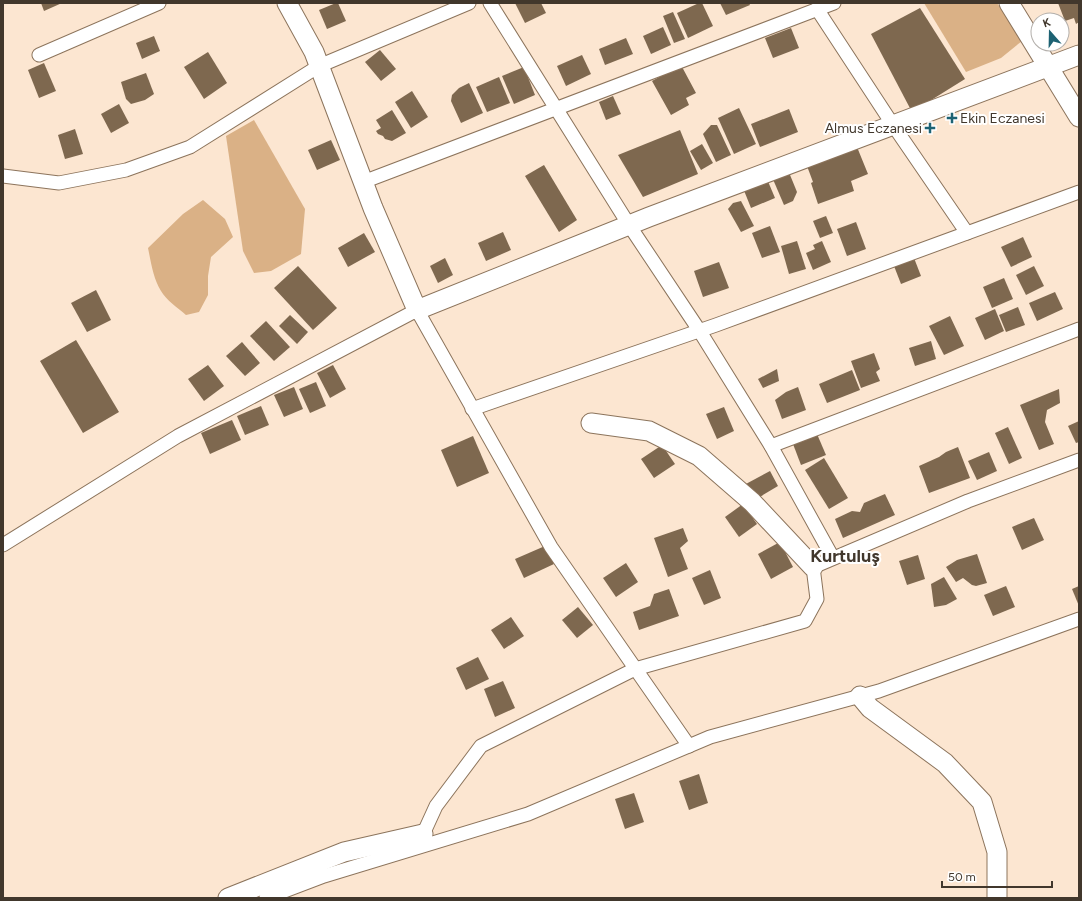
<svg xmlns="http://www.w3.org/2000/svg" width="1082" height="901" font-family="Figtree,sans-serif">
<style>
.green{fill:#dab186}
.building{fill:#7e684f}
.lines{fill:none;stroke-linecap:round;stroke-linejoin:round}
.street-casing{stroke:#8c745c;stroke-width:15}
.secondary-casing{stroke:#8c745c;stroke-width:21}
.street{stroke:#fff;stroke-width:13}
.secondary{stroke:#fff;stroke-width:19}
.poi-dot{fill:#1d6273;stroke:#fff;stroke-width:1.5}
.labels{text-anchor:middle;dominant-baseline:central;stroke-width:4;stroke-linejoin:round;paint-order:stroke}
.poi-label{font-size:14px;fill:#41372c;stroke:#fff;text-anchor:start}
.district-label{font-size:18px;font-weight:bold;fill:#41372c;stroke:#fff}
</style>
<rect width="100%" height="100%" fill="#fce6d1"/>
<!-- green -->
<g class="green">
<polygon points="924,3 997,3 1022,41 1001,58 966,72"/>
<polygon points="254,120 305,209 301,254 271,271 254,273 243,251 226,136"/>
<path d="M203,200L225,219L233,237L211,257L208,276V295L199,312L186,315C178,308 166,300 161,291C153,278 151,262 148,248L183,214Z"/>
</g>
<!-- building -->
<g class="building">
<polygon points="41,3 62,3 44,11"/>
<polygon points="336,3 338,3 346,21 327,29 319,10"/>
<polygon points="515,3 541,3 546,13 525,23"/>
<polygon points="699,3 702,3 713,26 688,38 677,13"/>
<polygon points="720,3 749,3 750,5 726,15"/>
<polygon points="1058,3 1079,3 1079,22 1076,24 1074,18 1065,21"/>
<polygon points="920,8 965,79 912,112 871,34"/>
<polygon points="673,12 685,39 674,43 663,16"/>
<polygon points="663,27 671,45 651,54 643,36"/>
<polygon points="791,28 799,48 773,58 765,38"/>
<polygon points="154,36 160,51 142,59 136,43"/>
<polygon points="626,38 633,54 605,65 599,49"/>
<polygon points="380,50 396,69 381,81 365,62"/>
<polygon points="208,52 227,83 204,99 184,67"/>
<polygon points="582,55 591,74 566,86 557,66"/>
<polygon points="44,63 56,91 39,98 28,70"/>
<polygon points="681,65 696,93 686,98 689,105 671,115 652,81"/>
<polygon points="524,67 535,95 514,104 502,76"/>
<polygon points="146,73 154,94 145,100 131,104 126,99 121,82"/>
<polygon points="499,77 510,103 487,112 476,87"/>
<polygon points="469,83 483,113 461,123 451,101 452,95 459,88"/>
<polygon points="412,91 428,117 411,128 395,102"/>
<polygon points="613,96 621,114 606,120 599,102"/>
<polygon points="119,104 129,123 111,133 101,114"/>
<polygon points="739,108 756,144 734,154 718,118"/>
<polygon points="789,109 798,132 760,147 751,124"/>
<polygon points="392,110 406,133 392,141 385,139 383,136 378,134 376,131 381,128 376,120"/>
<polygon points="711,125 717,125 731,155 716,162 703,134"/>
<polygon points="75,129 83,154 65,159 58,135"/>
<polygon points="680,130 698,174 643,197 618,155"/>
<polygon points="331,140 340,160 317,170 308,150"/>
<polygon points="702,144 713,163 701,170 690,151"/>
<polygon points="857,147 868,174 851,181 854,191 818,204 811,183 813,182 807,166"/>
<polygon points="544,165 577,220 559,232 525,176"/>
<polygon points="788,170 797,192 793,201 784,205 772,177"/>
<polygon points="767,179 775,198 751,208 743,188"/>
<polygon points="741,201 754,226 741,232 728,209 733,203"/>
<polygon points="826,216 833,233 820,238 813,221"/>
<polygon points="856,222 866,249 847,256 837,229"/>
<polygon points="770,226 780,252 762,258 752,233"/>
<polygon points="503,232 511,250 486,261 478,243"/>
<polygon points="364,233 375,252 348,267 338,248"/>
<polygon points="1023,237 1032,257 1011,267 1001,247"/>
<polygon points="797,241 806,269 789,274 781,246"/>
<polygon points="822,241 831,262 813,270 806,253 815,249 813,245"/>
<polygon points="445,258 453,275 438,283 430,266"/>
<polygon points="914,258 921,276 901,284 894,266"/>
<polygon points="719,262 729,288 703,297 694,271"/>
<polygon points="298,266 337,308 313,330 274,288"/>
<polygon points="1034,266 1044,286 1026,295 1016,275"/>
<polygon points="1004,278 1013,299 992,308 983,287"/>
<polygon points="96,290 111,320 87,332 71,303"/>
<polygon points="1055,292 1063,309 1037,321 1029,303"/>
<polygon points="1018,307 1025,325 1006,332 999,315"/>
<polygon points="995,309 1004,331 985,340 975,318"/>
<polygon points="290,315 308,332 297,344 279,326"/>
<polygon points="950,316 964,346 944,355 929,326"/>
<polygon points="266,321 290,347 274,361 250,336"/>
<polygon points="76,340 119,412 83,433 40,361"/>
<polygon points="931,341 936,359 915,366 909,348"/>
<polygon points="242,342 260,363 245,376 226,356"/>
<polygon points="874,353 880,369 876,372 880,381 861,388 851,361"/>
<polygon points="208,365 224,386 204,401 188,379"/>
<polygon points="333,365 346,389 330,398 317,373"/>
<polygon points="777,369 779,381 763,388 758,379"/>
<polygon points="852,370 860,390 827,403 819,384"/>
<polygon points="316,382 326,406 310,413 299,389"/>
<polygon points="294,387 303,409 284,417 274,395"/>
<polygon points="798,387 806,410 782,419 775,400 786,392"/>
<polygon points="1059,389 1060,403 1047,410 1045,422 1054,444 1039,450 1020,405"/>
<polygon points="261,406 269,425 245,435 237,416"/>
<polygon points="724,407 734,431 717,439 706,414"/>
<polygon points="232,420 241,440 210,454 201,433"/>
<polygon points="1079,421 1079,442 1076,443 1068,426"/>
<polygon points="1008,427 1022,458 1009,464 995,433"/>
<polygon points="817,434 826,455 801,465 793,444"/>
<polygon points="473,436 489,473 457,487 441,450"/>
<polygon points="662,445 675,464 654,478 641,459"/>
<polygon points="958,447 970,478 929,493 919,466 939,457 946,452"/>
<polygon points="989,452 997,471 977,480 968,461"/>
<polygon points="824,458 848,498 829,509 805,470"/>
<polygon points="770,471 778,486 758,498 744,485"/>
<polygon points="885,494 895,515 843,538 835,519 852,511 860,512 864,503"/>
<polygon points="743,504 757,524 739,537 725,517"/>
<polygon points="1034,518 1044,540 1022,550 1012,527"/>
<polygon points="683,528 688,541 680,548 688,569 668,577 654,538"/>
<polygon points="780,542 793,567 771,579 758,554"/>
<polygon points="545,546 554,564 524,578 515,559"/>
<polygon points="977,554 987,583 976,586 972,585 963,578 956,582 946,567 957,560"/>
<polygon points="918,555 925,579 907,585 899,561"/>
<polygon points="626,563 638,582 616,597 603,578"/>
<polygon points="710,570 721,598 704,605 692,578"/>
<polygon points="944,577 957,599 946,605 934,607 931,584"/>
<polygon points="1006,586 1015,607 993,616 984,595"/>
<polygon points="1079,586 1079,606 1072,589"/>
<polygon points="669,589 679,616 639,630 633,612 650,606 654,594"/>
<polygon points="578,607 593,625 577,638 562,620"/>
<polygon points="511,617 524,636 504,649 491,630"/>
<polygon points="478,657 489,679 466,690 456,668"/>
<polygon points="503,681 515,708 495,717 484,689"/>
<polygon points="699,774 708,803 689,810 679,781"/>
<polygon points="634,793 644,822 625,829 615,799"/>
</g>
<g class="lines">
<defs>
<g id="street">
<polyline points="490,3 629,225 699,330 771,446 833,558"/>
<polyline points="817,9 893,125 967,233"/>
<polyline points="39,55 159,3"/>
<polyline points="3,176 59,183 126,170 190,147 319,66 469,3"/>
<polyline points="363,182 834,3"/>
<polyline points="472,409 716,325 1079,192"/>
<polyline points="771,446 1079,329"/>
<polyline points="3,545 178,436 417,310 551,547 689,746"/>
<polyline points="420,841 436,806 481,746 635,669 805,621 817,599 813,567 968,501 1079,460"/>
<polyline points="266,898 324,876 528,814 710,737 879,691 1079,619"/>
</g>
<g id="secondary">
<polyline points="287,3 314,52 373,208 417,310 649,217 1079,55"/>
<polyline points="1009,3 1079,117"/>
<polyline points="591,423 649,431 699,456 752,502 813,567"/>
<polyline points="860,696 870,708 945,763 982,802 997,852 997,898"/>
<polyline points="228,898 344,852 423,834"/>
</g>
</defs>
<!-- street casing -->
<use href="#street" class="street-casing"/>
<!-- secondary casing -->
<use href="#secondary" class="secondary-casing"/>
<!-- street -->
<use href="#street" class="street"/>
<!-- secondary -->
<use href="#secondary" class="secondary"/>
</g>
<!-- markers -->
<g class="poi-dot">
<path d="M950 112h4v4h4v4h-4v4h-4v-4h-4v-4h4z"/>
<path d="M928 122h4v4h4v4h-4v4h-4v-4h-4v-4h4z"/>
</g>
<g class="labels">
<!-- poi labels -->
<g class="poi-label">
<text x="960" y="118">Ekin Eczanesi</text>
<text x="922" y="128" text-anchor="end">Almus Eczanesi</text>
</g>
<!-- district labels -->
<g class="district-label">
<text x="845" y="556">Kurtuluş</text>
</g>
</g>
<!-- border -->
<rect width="1082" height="901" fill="none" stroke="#41372c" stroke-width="8"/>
<!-- north arrow -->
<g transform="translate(1050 32) rotate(340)"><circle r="19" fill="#ffffff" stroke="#b3afab"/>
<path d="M0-3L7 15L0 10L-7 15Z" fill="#1d6273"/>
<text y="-6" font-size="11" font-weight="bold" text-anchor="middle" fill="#41372c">K</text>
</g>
<!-- scale -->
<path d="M942 881v6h110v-6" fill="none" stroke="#41372c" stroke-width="2"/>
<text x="948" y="881" font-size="12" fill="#41372c" stroke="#ffffff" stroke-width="3" paint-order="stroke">50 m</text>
</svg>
